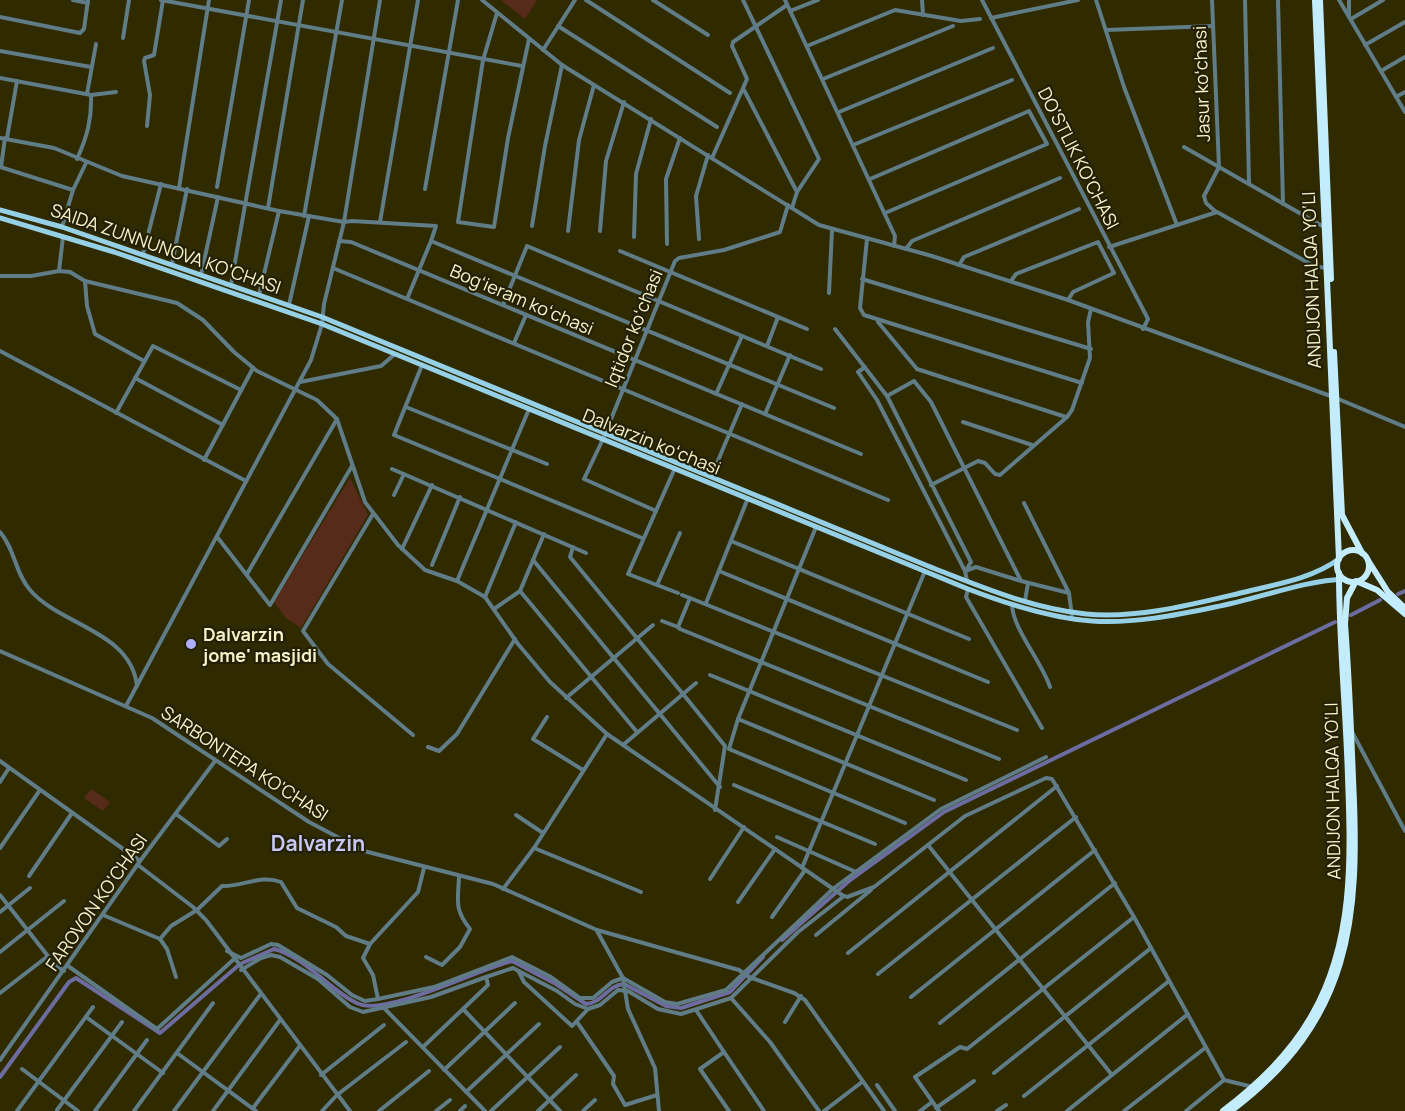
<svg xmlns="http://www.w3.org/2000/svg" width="1405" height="1111" font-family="Manrope,sans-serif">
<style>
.green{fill:#572b19}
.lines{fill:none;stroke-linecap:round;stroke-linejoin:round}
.canal{stroke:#6c6ca0;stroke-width:4}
.minor{stroke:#607c87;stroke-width:4}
.major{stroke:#95d0e7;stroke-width:5}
.highway{stroke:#c3edfd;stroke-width:6}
.poi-dot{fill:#aeaefb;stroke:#232006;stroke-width:2}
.labels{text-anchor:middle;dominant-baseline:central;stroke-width:4.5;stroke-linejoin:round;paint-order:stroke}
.street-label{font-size:18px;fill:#f6f3ca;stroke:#232006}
.poi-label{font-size:18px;font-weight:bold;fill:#f6f3ca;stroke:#232006;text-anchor:start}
.quarter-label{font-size:21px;font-weight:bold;fill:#c7c9f4;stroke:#232006}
</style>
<rect width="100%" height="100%" fill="#2f2a00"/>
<!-- green -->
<g class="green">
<polygon points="501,0 537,0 525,19"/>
<polygon points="350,478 368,515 301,628 286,618 274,602"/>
<polygon points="91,789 110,802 103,811 84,798"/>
</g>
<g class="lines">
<!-- canal -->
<g class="canal">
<polyline points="1398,594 1405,591"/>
<polyline points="1351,615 1380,600"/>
<polyline points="782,940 849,881 944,812 1335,622"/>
<path d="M0,1077L69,982L76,978L160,1033L240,964L274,949C306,957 332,993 359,1004C387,1016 481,968 512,961L556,984L586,1004C602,1003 608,985 624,984L666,1006L681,1008L730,992L763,957"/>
</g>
<!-- minor -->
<g class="minor">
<polyline points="73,0 88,3"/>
<polyline points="161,0 522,66"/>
<polyline points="482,0 562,65 819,225 932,256 1068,300 1336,398 1405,427"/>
<polyline points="586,0 730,93"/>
<polyline points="653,0 708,35"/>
<polyline points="743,0 819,159 797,192 792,208"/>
<polyline points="785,0 895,236 894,246"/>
<polyline points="922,0 923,15"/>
<polyline points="982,0 1148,319 1143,329"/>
<polyline points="1096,0 1124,87 1177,225"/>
<polyline points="1212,0 1219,167 1204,196 1206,203 1216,212"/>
<polyline points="1245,0 1249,183"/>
<polyline points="1278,0 1283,204"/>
<polyline points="1339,0 1405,112"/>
<polyline points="1349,0 1349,17"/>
<polyline points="790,11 818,0"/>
<polyline points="497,13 483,60 458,222 494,227 508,138 529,39"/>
<polyline points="0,17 80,33 84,29 88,0"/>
<polyline points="991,18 1078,0"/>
<polyline points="1351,19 1383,0"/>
<polyline points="558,26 717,127"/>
<polyline points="1106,30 1213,26"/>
<polyline points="123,38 129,0"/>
<polyline points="1365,45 1405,22"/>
<polyline points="807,46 895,10 961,21 980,19"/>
<polyline points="543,50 575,0"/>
<polyline points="0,51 91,67"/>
<polyline points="1381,71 1405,57"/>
<path d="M0,78L91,95C92,119 87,137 77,159"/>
<polyline points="823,79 953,26"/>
<polyline points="744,90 797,192"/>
<polyline points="87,94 96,44"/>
<polyline points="91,95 116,92"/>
<polyline points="1396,97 1405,92"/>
<polyline points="839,112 993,48"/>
<polyline points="147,126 150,95 144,61 145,58 154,55 163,0"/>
<polyline points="0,138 54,148 122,176 279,211 344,222 352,221 436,226 431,241 834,408"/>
<polyline points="7,138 17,81"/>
<polyline points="853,145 1012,80"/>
<polyline points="1184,147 1324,227"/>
<polyline points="712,158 747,79 732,46 733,42 787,5"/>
<polyline points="0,167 73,190"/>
<polyline points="1,167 5,138"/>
<polyline points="870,179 1029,111 1047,144 885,213"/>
<polyline points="217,187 249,0"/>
<polyline points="179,188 209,0"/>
<polyline points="425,189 458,0"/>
<polyline points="268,208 303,0"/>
<polyline points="304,216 342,0"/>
<polyline points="380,222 418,0"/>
<polyline points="532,226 545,146 562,65"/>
<polyline points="62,227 73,190 86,163"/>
<polyline points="568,231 579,140 594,85"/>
<polyline points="600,231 606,161 624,102"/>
<polyline points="634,237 636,174 651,119"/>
<polyline points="699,239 696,196 708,155"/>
<polyline points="867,239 860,308 864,315 1082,383"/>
<polyline points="339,241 351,242 861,454"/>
<polyline points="431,241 407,299 888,500"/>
<polyline points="667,244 666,179 680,138"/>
<polyline points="1109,247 1217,212 1314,266 1326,268"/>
<polyline points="906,249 912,241 1060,178"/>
<polyline points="620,251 807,329"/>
<polyline points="143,254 161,184"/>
<polyline points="172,264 187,189"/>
<polyline points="959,265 964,257 1079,209"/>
<polyline points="333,268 407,299"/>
<polyline points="59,271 63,237"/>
<polyline points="201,275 218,197"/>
<polyline points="0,276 31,276 59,271 70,272 85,281 177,303 203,320 234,352 257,371 317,400 337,419 365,502 398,545 425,570 457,581 485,597 518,644 550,682 607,734 842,895 847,897 874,887 965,816 1046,778 1052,779 1134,917 1224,1080 1186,1111"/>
<polyline points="862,279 1091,349"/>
<polyline points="85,281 87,306 95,334 144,361"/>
<polyline points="1011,281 1016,274 1098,242 1114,273 1073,292 1068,300"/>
<polyline points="231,285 281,0"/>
<polyline points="829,293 832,230"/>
<polyline points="259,295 279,211"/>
<polyline points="289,305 309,216"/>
<polyline points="503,305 527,246 821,369"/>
<polyline points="878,322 917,369 1066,417"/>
<polyline points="835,329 887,396 971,562 966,570"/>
<polyline points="514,343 526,315"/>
<polyline points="767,346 778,317"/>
<polyline points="0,351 246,481"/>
<polyline points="422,365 394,435 642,538"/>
<polyline points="865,367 858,372 877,400 965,571 967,581"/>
<polyline points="135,378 223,425"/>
<polyline points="300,382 381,366 395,354"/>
<polyline points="716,394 742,336"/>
<polyline points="887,396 914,381 931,402 1021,581 976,567 965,571"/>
<polyline points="406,407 547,464"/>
<polyline points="116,413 153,346 241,390"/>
<polyline points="765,414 790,355"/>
<polyline points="963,422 1032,445"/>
<polyline points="204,460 253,368"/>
<polyline points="675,468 628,574 678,593"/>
<polyline points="392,469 586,553"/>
<polyline points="711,477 742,404"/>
<polyline points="931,485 978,461 985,463 995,474 1000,475 1067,417 1072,410 1090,358 1088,322 1091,309"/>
<polyline points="394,495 404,474"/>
<polyline points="1024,503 1069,593"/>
<polyline points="654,510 584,479 603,439 675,261 679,258 724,250 780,232 788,205"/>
<polyline points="373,514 303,631 328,664 413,735"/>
<polyline points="816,527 738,719 729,749 905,823"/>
<path d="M0,532C15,549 15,573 30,590C61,626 131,631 137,686"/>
<polyline points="218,538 270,605 352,466"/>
<polyline points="731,541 969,639"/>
<polyline points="573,547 570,557 683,694 696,683"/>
<polyline points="402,549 432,485"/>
<polyline points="533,560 720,787"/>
<polyline points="432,565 460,497"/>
<polyline points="719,571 988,682"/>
<polyline points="247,574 337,419"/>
<polyline points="457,581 529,409"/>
<polyline points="1021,581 1069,593 1072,617"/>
<polyline points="657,585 680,533"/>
<polyline points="968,589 966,597 1042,728"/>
<polyline points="520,591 637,732"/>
<polyline points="682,595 690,598"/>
<polyline points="485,597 516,522"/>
<polyline points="1025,601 1028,583"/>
<polyline points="706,603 748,498"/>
<path d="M1012,604C1012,628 1042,662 1050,687"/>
<polyline points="494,609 520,591 544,534"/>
<polyline points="662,621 678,627"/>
<polyline points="0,651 152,718 309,822 364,851 493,884 597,930 739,970 749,977 794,993 805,1000 884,1111"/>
<polyline points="710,675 966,780"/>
<polyline points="566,698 653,625"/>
<polyline points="126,706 311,360 322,324 324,304 344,222 380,0"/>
<polyline points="547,717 533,739 583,770"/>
<polyline points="738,719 934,800"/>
<polyline points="1351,730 1405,831"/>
<polyline points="623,745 683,694 725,746 715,810"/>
<polyline points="428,747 439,751 457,734 515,639"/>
<polyline points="999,759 680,629 678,627 690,598 1017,730"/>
<polyline points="0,761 140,861"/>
<polyline points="0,782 9,768"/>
<polyline points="734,785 875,844"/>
<polyline points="176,814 219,846 227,839"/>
<polyline points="516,815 543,833"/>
<polyline points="777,837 856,872"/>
<polyline points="928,845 1112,1075"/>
<polyline points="0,848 40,790"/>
<polyline points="534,848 641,892"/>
<polyline points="138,865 193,907 206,920 350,1111"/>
<polyline points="802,868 925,571"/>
<polyline points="29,876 72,813"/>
<polyline points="710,879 744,827"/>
<polyline points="503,889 534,848 607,734"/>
<polyline points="0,895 55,965 64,971"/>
<polyline points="738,902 775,849"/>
<polyline points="0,912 30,888"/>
<path d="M103,915L160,939L171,926L197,910L222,886C243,887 260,874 281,882L297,908L336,927L346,936L370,944"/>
<polyline points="772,917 805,870"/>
<polyline points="597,931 623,978 628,1009 655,1068 659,1111"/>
<polyline points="816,935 871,890"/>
<polyline points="160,939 167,949 176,977"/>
<polyline points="227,951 241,958 271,944 278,945 327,975 352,995 365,1001 378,999 373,975 363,958 370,944 418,892 424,868"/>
<polyline points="0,952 64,901"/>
<polyline points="848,953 1057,786"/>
<path d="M426,957L442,965L460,947L470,929C454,909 458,901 459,877"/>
<polyline points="68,966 157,1029 233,960"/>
<polyline points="241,970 261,958 271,955 280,957 318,979 350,1007 363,1012 431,997 486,977 488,985 463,1009"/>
<polyline points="519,972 524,982 572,1026 588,1009 600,1005 618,990 628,991 658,1009 681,1014 731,998 798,932 844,896"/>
<polyline points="878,974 1076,817"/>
<polyline points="486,977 513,968 557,991 575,1004 588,1009"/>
<polyline points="0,993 48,956"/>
<polyline points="911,997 1095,850"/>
<polyline points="731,998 770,1042 819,1111"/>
<polyline points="378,999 434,987 512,957 551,977 580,998 593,998 612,982 623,978 665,1002 677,1004 726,990 834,888 941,809 1046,757"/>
<polyline points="384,1008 485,1111"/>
<polyline points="696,1010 724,1052"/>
<polyline points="86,1017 163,1073"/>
<polyline points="577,1022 614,1076 613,1084 625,1105 657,1095"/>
<polyline points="785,1022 801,996"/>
<polyline points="940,1023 1115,883"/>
<polyline points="423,1047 463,1009 560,1111"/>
<polyline points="177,1053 256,1111"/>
<polyline points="0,1060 140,861 215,761"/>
<polyline points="22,1069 78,1111"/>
<polyline points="444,1070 515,1003"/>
<polyline points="994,1073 1151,948"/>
<polyline points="321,1075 384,1025"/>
<polyline points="1224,1080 1253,1087"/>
<polyline points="877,1085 895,1111"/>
<polyline points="466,1092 539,1024"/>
<polyline points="1024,1096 1169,981"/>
<polyline points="253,1108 299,1047"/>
<polyline points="936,1108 974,1081"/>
<polyline points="57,1110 122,1022"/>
<polyline points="17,1111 93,1007"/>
<polyline points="95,1111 147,1040"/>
<polyline points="134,1111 213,1003"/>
<polyline points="174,1111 260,995"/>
<polyline points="213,1111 280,1020"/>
<polyline points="322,1111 337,1095 406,1042"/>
<polyline points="379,1111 429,1071"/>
<polyline points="436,1111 450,1100"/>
<polyline points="460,1111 465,1106"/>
<polyline points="491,1111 560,1047"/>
<polyline points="538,1111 576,1075"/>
<polyline points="583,1111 595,1100"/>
<polyline points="729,1111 700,1069 724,1052 764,1111"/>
<polyline points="824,1111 862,1082"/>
<polyline points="920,1111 932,1102"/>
<polyline points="939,1111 915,1077 960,1047 967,1049 1134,917"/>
<polyline points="997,1111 1006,1105"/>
<polyline points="1067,1111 1188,1014"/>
<polyline points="1124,1111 1205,1048"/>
</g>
<!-- major -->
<g class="major">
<path d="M0,210L62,227L322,317L928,566C979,586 1030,608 1086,614C1138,619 1194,604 1245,592C1277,584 1311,579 1339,559"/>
<path d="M0,218L114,252L322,324L968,589C1007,604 1050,618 1092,621C1132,624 1177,615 1215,607C1259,599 1300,581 1345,579"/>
</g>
<!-- highway -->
<g class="highway">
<polyline points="1315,0 1339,559"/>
<polyline points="1320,0 1331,279"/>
<polyline points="1334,352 1342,515 1362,553"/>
<circle cx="1353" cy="566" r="16"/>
<polyline points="1369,562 1388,592 1405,608"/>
<path d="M1223,1111C1258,1084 1290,1054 1312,1015C1354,942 1351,858 1348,777C1346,709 1339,641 1339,573"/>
<path d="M1231,1111C1352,1020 1360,919 1353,779C1351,727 1349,676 1345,624L1347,598L1356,581L1377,590L1405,614"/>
</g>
</g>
<!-- markers -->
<circle class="poi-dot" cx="191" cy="644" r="6"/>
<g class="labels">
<!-- street labels -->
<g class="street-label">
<text transform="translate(1201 84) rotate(-92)">Jasur koʻchasi</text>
<text transform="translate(1079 158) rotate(63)">DO'STLIK KO'CHASI</text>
<text transform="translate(166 248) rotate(19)">SAIDA ZUNNUNOVA KO'CHASI</text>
<text transform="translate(1311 280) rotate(-92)">ANDIJON HALQA YO‘LI</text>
<text transform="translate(522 299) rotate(23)">Bogʻieram koʻchasi</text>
<text transform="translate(633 328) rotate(-68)">Iqtidor koʻchasi</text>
<text transform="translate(652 441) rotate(22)">Dalvarzin koʻchasi</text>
<text transform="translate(245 763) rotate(33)">SARBONTEPA KO'CHASI</text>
<text transform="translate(1332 791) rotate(-91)">ANDIJON HALQA YO‘LI</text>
<text transform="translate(96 902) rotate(-55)">FAROVON KO'CHASI</text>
</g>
<!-- poi labels -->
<g class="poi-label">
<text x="203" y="634">Dalvarzin<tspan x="203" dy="21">jome' masjidi</tspan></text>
</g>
<!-- quarter labels -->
<g class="quarter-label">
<text x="318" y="843">Dalvarzin</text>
</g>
</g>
</svg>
